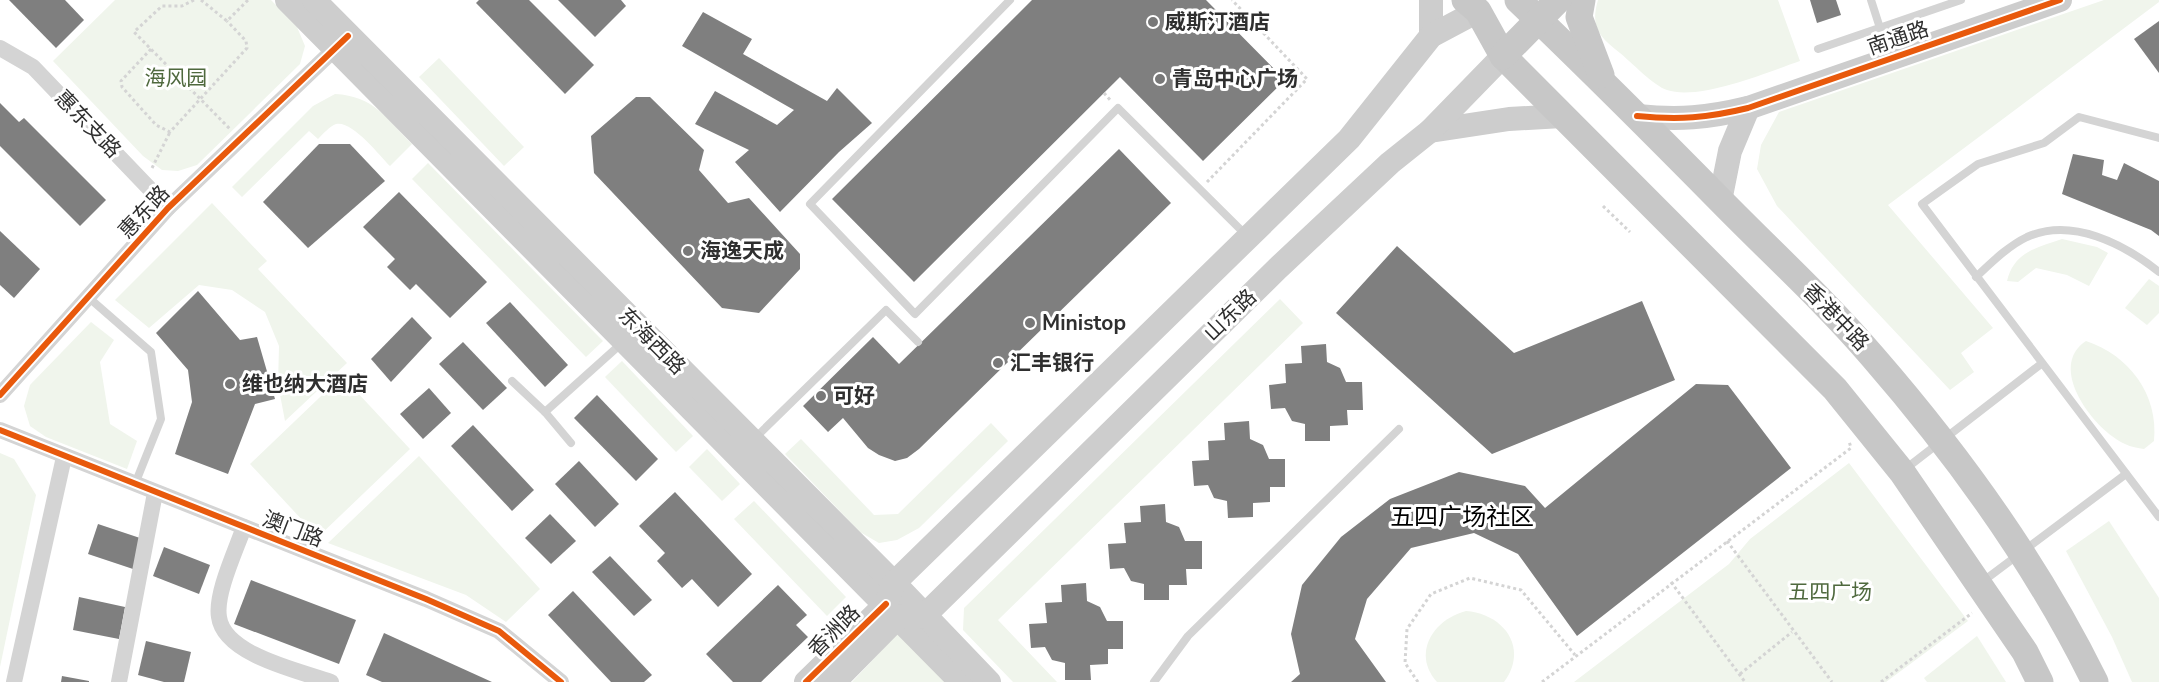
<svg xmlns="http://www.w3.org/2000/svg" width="2159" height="682" font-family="'Nunito Sans','Noto Sans SC',sans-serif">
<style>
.green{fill:#f0f5ec}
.building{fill:#7f7f7f}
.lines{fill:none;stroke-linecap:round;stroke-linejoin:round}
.path{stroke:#d4d4d4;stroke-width:3;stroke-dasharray:3 3;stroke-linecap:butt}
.lane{stroke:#d4d4d4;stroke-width:8}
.street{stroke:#d4d4d4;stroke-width:16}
.secondary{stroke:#cdcdcd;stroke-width:24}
.primary{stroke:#c7c7c7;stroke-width:27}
.cycleway-casing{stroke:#fff;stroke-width:10}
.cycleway{stroke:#e8590c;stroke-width:6}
.poi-dot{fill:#787878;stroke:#fff;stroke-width:2}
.labels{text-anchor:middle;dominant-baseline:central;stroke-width:6;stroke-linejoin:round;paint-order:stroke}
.poi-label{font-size:21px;font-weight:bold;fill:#2f2f2f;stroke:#fff;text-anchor:start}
.street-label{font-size:21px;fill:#2f2f2f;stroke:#fff}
.park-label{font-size:21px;fill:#4f693e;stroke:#fff}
.quarter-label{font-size:24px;fill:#000;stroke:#fff}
</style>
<rect width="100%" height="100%" fill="#fff"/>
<!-- green -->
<g class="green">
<polygon points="115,0 271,0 297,27 305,46 300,64 197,165 178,171 162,170 143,156 53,61"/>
<path d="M1598,0H1778L1800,61C1768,72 1699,101 1667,90C1654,86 1631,62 1620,53C1599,37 1590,27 1598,0Z"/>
<polygon points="2104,0 2159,0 2159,2 1888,205 1993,328 1961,353 1974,372 1950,390 1777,206 1757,169 1761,145 1779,112"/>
<polygon points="439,58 524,147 504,166 419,77"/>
<path d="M335,94C374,96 386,118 412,144L390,166C379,155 352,120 336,124C330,126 323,134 318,139L309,131L242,197L232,187L313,106Z"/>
<polygon points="428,163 603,341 586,357 412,179"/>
<polygon points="212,203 267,261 258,269 347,363 285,421 278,384 279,346 265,312 232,290 199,285 149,328 115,300"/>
<path d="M2062,239L2097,247L2108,253L2089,286L2067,275L2036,268L2018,282L2007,281C2014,252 2036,248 2062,239Z"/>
<polygon points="2149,279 2159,286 2159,313 2147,325 2125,308"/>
<polygon points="1280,299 1303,323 998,620 1057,682 1013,682 963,630 964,608"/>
<polygon points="91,322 114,340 100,362 110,424 137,441 127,469 46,437 30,426 24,406 30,385"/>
<path d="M2086,341C2129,355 2159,395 2154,441L2144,449C2138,448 2131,447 2125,444C2094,430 2046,367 2086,341Z"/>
<polygon points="622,361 693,436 676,452 605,377"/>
<polygon points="342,376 410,449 318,537 250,464"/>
<polygon points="991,423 1008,441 919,528 897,540 879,543 860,532 785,454 801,439 874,515 898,514"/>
<polygon points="707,449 740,484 722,501 689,467"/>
<polygon points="0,453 14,459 36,495 0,667"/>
<polygon points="419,456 540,589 506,622 466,595 328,543"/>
<polygon points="1849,463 1968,621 1886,682 1574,682 1729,564 1750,539"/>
<polygon points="754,501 846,597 827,616 734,519"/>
<polygon points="2109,521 2159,598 2159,682 2132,682 2112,637 2066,551"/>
<path d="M1466,611C1504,614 1529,648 1504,682H1437C1411,653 1434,619 1466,611Z"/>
<polygon points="900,631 950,682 852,682"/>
<polygon points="1977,636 2006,682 1927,682 1924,678"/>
</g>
<!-- building -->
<g class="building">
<polygon points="9,0 65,0 84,20 56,48"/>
<polygon points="479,0 529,0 594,65 565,94 476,3"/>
<polygon points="558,0 621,0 626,6 595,37"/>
<polygon points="1032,0 1206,0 1285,80 1203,161 1120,77 914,282 832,199"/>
<polygon points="1810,0 1836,0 1841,15 1817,23"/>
<polygon points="703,12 752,39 743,54 827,101 837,88 872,123 839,152 780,212 735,162 749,150 695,124 715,91 777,125 794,110 682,46"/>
<polygon points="2159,21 2159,73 2134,39"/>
<polygon points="636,97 650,97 704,150 699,170 728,203 749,198 800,254 800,269 759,313 722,308 594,173 591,136"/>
<polygon points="0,103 19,122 24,118 106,200 80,226 0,146"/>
<polygon points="319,144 350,144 385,181 308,248 263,202"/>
<polygon points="1119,149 1171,203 919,449 907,458 895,461 879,455 868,448 843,418 828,432 803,406 873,337 899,364"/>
<polygon points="2073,154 2104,160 2102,175 2117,180 2124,163 2159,181 2159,236 2151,230 2062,194"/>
<polygon points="399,192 487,282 450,318 416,284 410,290 387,267 395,259 363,227"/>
<polygon points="0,231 40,269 14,298 0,285"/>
<polygon points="1397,246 1514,353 1642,301 1675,380 1492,454 1336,313"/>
<polygon points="198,291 240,340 257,337 275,399 255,404 228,474 175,454 192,402 188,370 156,333"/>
<polygon points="510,302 568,365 545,387 486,323"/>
<polygon points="412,317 432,338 391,382 371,359"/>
<polygon points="463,342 507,388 483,410 439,364"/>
<polygon points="1326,344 1327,362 1340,368 1346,382 1362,382 1363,410 1347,410 1348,425 1330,426 1330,441 1305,441 1305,424 1292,421 1285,408 1271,409 1269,385 1286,383 1285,364 1302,363 1301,346"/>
<polygon points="1696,384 1728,385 1791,468 1577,636 1518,554 1474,533 1411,548 1367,599 1355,639 1386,682 1291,682 1300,674 1291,634 1302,585 1341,537 1390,499 1459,472 1525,486 1545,508"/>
<polygon points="429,388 451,413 423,439 400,414"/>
<polygon points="597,395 658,459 636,481 574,418"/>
<polygon points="1249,421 1250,439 1263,445 1269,459 1285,459 1285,487 1270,487 1270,502 1253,503 1253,517 1228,518 1227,501 1214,498 1208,485 1194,486 1192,461 1209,460 1208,441 1225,440 1224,423"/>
<polygon points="473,425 534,490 512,511 451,446"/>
<polygon points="579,461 619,504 595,527 555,484"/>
<polygon points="675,492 752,574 718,607 692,579 682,588 657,561 665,553 639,526"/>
<polygon points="1165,504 1166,522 1179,527 1185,541 1202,541 1202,569 1186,569 1187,585 1169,585 1169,600 1144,600 1144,584 1131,581 1124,568 1110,569 1108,544 1126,543 1124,523 1141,522 1140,506"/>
<polygon points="550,514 576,541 551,564 525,538"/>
<polygon points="98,524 143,539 133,569 88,554"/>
<polygon points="164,547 210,565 199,594 153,576"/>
<polygon points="610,556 652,600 634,616 592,572"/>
<polygon points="251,580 356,620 339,664 234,624"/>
<polygon points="1086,583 1087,601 1100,607 1107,621 1123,621 1123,649 1108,649 1108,664 1090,665 1091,680 1065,680 1065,663 1052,660 1045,647 1031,648 1029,624 1047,623 1045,603 1062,602 1061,585"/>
<polygon points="778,585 807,615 796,625 808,637 761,682 733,682 706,654"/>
<polygon points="573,591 652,675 644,682 611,682 548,615"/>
<polygon points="79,597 125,607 119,639 73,630"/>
<polygon points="384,633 492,682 382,682 366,675"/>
<polygon points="146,641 191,652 184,682 164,682 138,675"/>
<polygon points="62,676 89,681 89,682 61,682"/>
</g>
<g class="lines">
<!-- path -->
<g class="path">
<polyline points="194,0 182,6 162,6 134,32 230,129"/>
<polyline points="201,0 227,21 248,0"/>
<polyline points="151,49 121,81 122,87 156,125 170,132 247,48 246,41 227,21"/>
<polyline points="1104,93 1111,101"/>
<polyline points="152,168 170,132"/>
<polyline points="1207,182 1307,79 1232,0"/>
<polyline points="1603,206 1630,232"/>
<polyline points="1727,541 1832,682"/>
<polyline points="1671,582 1745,682"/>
<polyline points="1740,674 1792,632"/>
<polyline points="1418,682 1405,663 1407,629 1431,594 1470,578 1521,590 1575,655"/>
<polyline points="1542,682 1851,448 1849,441"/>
<polyline points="1881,682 1972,613"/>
</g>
<!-- lane -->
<g class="lane">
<polyline points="1010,0 810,204 915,314 1118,108 1247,236"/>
<polyline points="1871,0 1880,28"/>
<polyline points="1818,49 1961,0"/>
<polyline points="2159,138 2079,117 2044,143 1978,164 1922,204 2159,517"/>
<path d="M1976,277C1991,263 2008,246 2027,237C2072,217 2124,244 2159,272"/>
<polyline points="88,297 151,352 161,419 135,484"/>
<polyline points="512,381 545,412 571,443"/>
<polyline points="545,412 622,343"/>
<polyline points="753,440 886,310 918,342"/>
<polyline points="1904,470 2041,364"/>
<polyline points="1982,582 2126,474"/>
<polyline points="1154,682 1188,636 1399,429"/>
</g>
<!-- street -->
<g class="street">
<polyline points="0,48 33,67 168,208"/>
<polyline points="0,395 168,208 341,43"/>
<polyline points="0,430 426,599 499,631 561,682"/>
<path d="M244,527C236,550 215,594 219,617C224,655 300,671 331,682"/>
<polyline points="14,682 64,457"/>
<polyline points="119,682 155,493"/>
</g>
<!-- secondary -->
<g class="secondary">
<polyline points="287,0 961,682"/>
<polyline points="314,0 894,583 989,682"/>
<polyline points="1431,0 1431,36"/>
<path d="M1637,116C1679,120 1707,118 1748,108L2060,0"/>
<polyline points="1430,131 1509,119 1562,116"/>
<polyline points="1720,201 1730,151 1748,108"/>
<polyline points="806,682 886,604 894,583 1349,139 1431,36 1478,11"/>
<polyline points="834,682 898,617 924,616 1278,268 1390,163 1430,131 1503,56"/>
</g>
<!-- primary -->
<g class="primary">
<polyline points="1465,0 1478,11 1503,56 1835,389 1902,472 2025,652 2040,682"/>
<path d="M1518,0C1587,66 1654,133 1721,201C1772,253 1826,302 1873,357C1959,456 2037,564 2095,682"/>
<polyline points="1582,0 1579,17 1601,75"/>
<polyline points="1503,56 1558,0"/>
</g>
<defs>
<g id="cycleway">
<path d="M1637,116C1679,120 1707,118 1748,108L2060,0"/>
<polyline points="0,395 168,208 348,36"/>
<polyline points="0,430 426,599 499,631 561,682"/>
<polyline points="806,682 886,604"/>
</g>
</defs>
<!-- cycleway casing -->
<use href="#cycleway" class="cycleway-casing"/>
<!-- cycleway -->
<use href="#cycleway" class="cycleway"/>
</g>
<!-- markers -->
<g class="poi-dot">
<circle cx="1153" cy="22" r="6"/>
<circle cx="1160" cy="79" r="6"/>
<circle cx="688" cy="251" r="6"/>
<circle cx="1030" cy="323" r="6"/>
<circle cx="998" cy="363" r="6"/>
<circle cx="230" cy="384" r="6"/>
<circle cx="821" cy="396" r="6"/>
</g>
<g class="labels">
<!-- poi labels -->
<g class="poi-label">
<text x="1165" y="22">威斯汀酒店</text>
<text x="1172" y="79">青岛中心广场</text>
<text x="700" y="251">海逸天成</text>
<text x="1042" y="323">Ministop</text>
<text x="1010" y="363">汇丰银行</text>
<text x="242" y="384">维也纳大酒店</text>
<text x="833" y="396">可好</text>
</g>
<!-- street labels -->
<g class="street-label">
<text transform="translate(1898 38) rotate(-19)">南通路</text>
<text transform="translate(88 124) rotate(46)">惠东支路</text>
<text transform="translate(144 212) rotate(-47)">惠东路</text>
<text transform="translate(1230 315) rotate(-44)">山东路</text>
<text transform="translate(1836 317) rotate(46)">香港中路</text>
<text transform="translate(652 341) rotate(45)">东海西路</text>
<text transform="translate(293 529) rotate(21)">澳门路</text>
<text transform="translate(834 631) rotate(-45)">香洲路</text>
</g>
<!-- park labels -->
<g class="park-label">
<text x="176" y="78">海风园</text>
<text x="1830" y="592">五四广场</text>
</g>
<!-- quarter labels -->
<g class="quarter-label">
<text x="1462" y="517">五四广场社区</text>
</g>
</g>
</svg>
